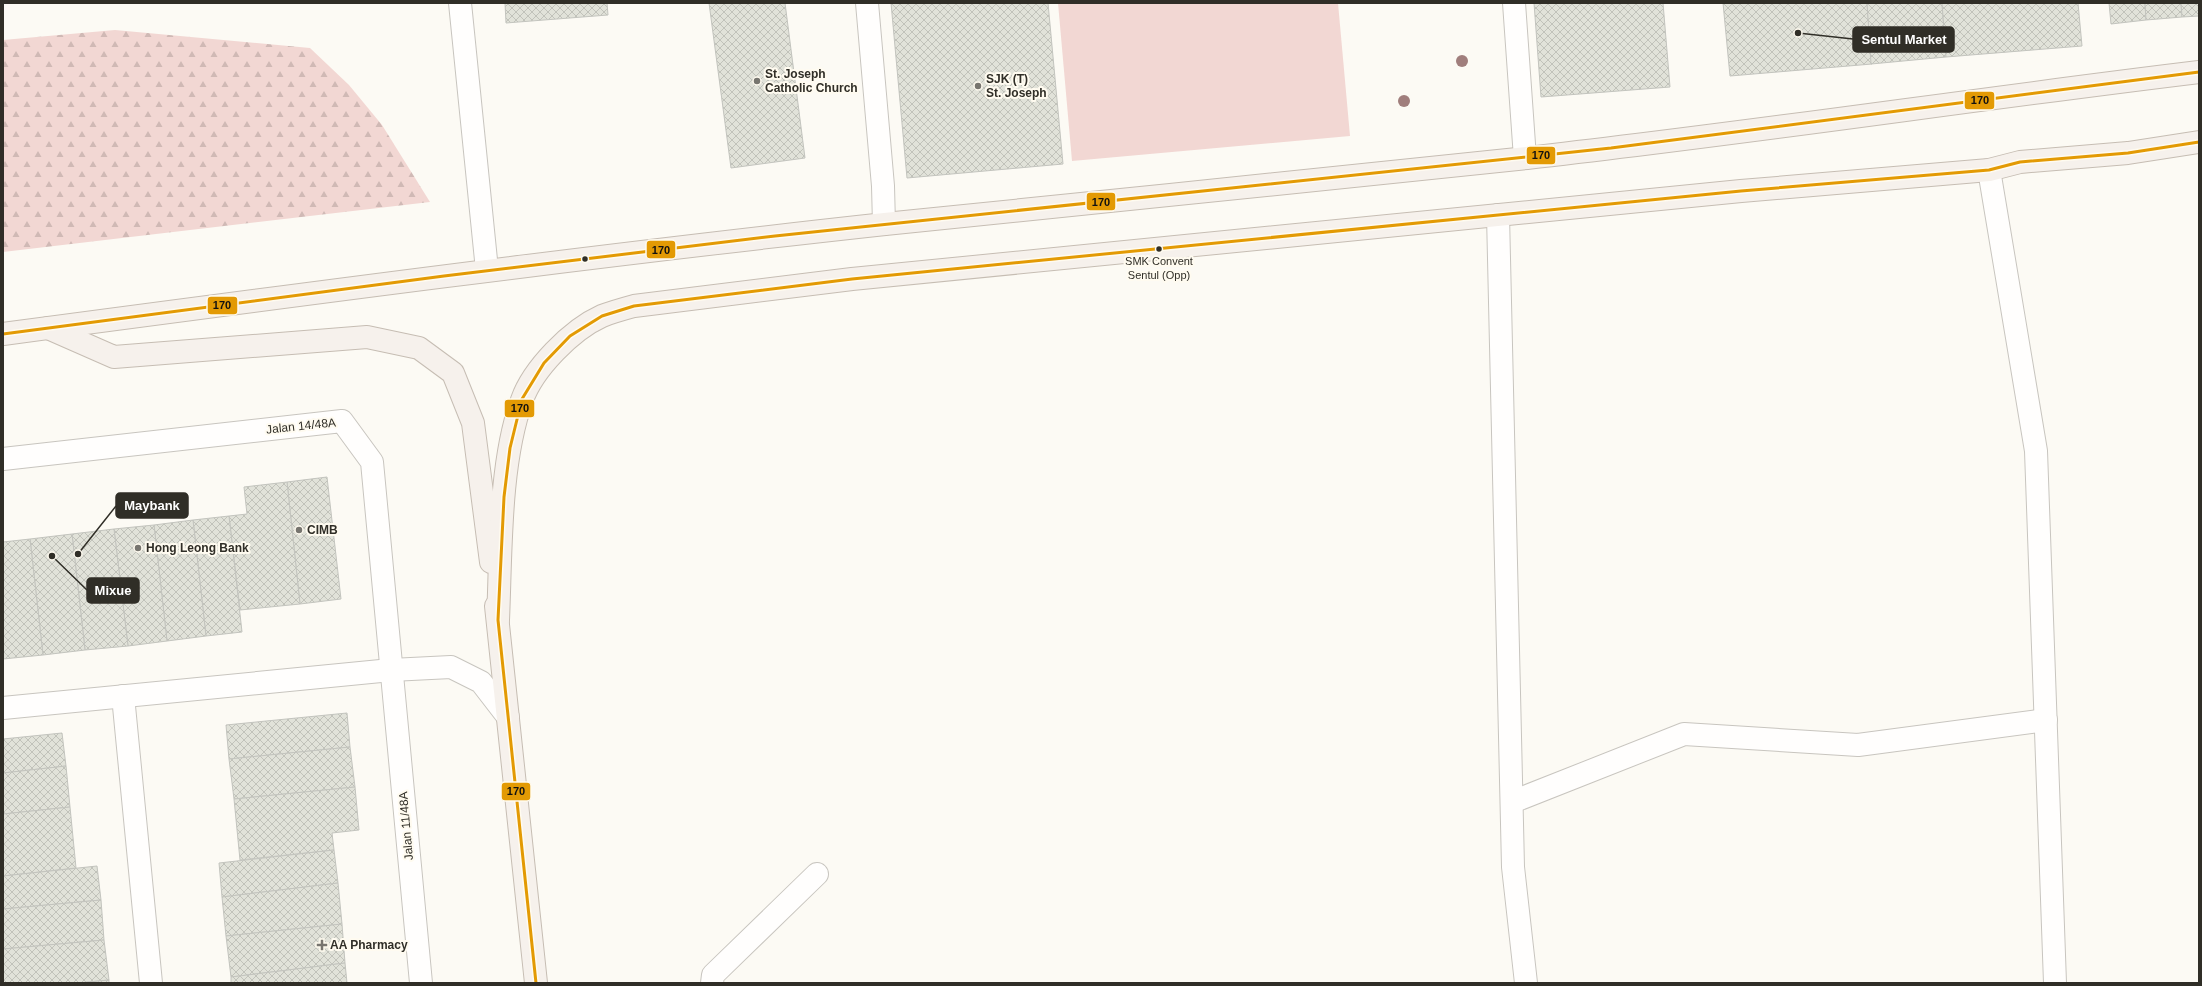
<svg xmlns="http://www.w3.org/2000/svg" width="2202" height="986" font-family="Helvetica,sans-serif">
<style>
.green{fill:#f2d7d3}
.forest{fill:url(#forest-firs)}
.building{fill:url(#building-cross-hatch);stroke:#c3c4be}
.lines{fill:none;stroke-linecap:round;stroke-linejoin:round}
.minor-casing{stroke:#c8c5bf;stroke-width:24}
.major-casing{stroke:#c6bdb3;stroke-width:24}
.minor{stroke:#fffefd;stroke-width:22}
.major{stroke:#f6f1ec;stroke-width:22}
.bus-1-casing{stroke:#fffbf0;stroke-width:6}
.bus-1{stroke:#e39a04;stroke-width:3}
.tree{fill:#a07e7c}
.poi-dot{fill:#77756f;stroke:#fffbf0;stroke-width:1.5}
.bus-dot{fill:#302e27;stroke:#fffbf0;stroke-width:1.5}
.labels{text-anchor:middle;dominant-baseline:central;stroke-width:4;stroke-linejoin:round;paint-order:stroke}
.bus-label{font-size:11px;fill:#302e27;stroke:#fffbf0}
.poi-label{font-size:12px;font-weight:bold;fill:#302e27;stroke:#fffbf0;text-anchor:start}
.street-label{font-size:12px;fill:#302e27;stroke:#fffbf0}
.leader{fill:none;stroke:#302e27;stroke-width:1.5}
.callout-dot{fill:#302e27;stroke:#fffbf0;stroke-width:1.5}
.callout{fill:#302e27;stroke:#302e27;stroke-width:1.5}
.callout-label{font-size:13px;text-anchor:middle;font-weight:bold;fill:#fff}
.line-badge{stroke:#fffbf0;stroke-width:1.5}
.pale-badge-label{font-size:11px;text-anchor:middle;font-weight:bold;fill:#111}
</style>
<defs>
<pattern id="forest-firs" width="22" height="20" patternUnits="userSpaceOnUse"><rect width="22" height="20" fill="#f2d7d3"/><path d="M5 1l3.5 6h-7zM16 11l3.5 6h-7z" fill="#d0b9b5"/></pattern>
<pattern id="building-cross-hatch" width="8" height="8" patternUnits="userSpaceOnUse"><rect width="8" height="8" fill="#e1e2d9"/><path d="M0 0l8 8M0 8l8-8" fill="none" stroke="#c1c2ba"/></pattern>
</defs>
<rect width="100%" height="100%" fill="#fcfaf4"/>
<!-- green -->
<polygon class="green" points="1058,3 1338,3 1350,136 1072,161"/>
<!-- forest -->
<polygon class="forest" points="115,30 310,48 349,85 382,125 430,202 3,252 3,40"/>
<!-- building -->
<g class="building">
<polygon points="505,3 607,3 608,15 506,23"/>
<polygon points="709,3 785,3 805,158 731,168"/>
<polygon points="891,3 1048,3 1063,164 907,178"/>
<polygon points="1534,3 1663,3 1670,87 1541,97"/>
<polygon points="1723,3 1867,3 1872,64 1730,76"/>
<polygon points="1867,3 1942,3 1946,57 1871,64"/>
<polygon points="1942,3 2078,3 2082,46 1946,57"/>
<polygon points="2109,3 2145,3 2146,20 2111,24"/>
<polygon points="2145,3 2181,3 2182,17 2146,20"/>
<polygon points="2181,3 2199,3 2199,16 2182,17"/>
<polygon points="327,477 341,599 300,604 287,482"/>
<polygon points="287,482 300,604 240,610 229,516 247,514 244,487"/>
<polygon points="229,516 242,632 206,636 193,520"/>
<polygon points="193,520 206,636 167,641 154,525"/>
<polygon points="154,525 167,641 128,646 114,529"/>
<polygon points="114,529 128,646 85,650 72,534"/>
<polygon points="72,534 85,650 43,655 30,539"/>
<polygon points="30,539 43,655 3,659 3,542"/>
<polygon points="347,713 350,747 229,759 226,725"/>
<polygon points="62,733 66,766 3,773 3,739"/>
<polygon points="350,747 355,787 234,799 229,759"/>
<polygon points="66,766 70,807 3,814 3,773"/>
<polygon points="355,787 359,830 332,833 334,850 240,860 234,799"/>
<polygon points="70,807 76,868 3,876 3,814"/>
<polygon points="334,850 338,883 222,897 219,863"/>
<polygon points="97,866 101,900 3,909 3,876"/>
<polygon points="338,883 342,924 226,936 222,897"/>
<polygon points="101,900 104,940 3,949 3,909"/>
<polygon points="342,924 345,963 231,977 226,936"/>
<polygon points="104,940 109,980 78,983 3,983 3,949"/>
<polygon points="345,963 347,983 231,983 231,977"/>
<polygon points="109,980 109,983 78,983"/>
</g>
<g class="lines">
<defs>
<g id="minor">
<polyline points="460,3 487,270"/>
<polyline points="867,3 883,186 884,224"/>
<polyline points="1514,3 1525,158"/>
<polyline points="1989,170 2036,451 2055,983"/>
<polyline points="1498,215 1513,867 1526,983"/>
<polyline points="3,459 342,421 372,462 421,983"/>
<polyline points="123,696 151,983"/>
<polyline points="3,708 391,670 451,667 481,682 508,717"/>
<polyline points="1512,802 1684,734 1858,745 2046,720"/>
<polyline points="712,983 713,975 817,874"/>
</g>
<g id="major">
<polyline points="48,328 114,357 367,337 419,348 453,373 473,423 491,562"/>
<path d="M3,334C297,295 591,256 885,224C1099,201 1313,182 1527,158C1751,133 1975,99 2199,72"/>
<polyline points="496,606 536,983"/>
<path d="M498,620C501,553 499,463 522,400C533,369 571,330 602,316C612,312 623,309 634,306L852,279L1741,191L1989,170L2020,162L2128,153L2199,142"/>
</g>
</defs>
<!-- minor casing -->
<use href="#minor" class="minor-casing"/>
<!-- major casing -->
<use href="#major" class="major-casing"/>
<!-- minor -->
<use href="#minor" class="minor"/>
<!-- major -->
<use href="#major" class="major"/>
<defs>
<g id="bus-1">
<polyline points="3,334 444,276 775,236 1611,148 2199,72"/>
<polyline points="536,983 498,620 504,497 510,448 522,399 544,363 570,336 602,316 634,306 852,279 1741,191 1989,170 2020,162 2128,153 2199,142"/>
</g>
</defs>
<!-- bus-1 casing -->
<use href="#bus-1" class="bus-1-casing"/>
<!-- bus-1 -->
<use href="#bus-1" class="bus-1"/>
</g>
<!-- trees -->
<g class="tree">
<circle cx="1462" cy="61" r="6"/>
<circle cx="1404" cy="101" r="6"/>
</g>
<!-- markers -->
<g class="poi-dot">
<circle cx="757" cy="81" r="4"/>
<circle cx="978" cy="86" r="4"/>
<circle cx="299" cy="530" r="4"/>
<circle cx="138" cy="548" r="4"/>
<path d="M320 939h4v4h4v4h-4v4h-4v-4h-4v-4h4z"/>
</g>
<g class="bus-dot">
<circle cx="1159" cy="249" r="3.5"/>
<circle cx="585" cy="259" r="3.5"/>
</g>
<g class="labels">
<!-- bus labels -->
<g class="bus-label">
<text x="1159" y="261">SMK Convent<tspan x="1159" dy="14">Sentul (Opp)</tspan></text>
</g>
<!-- poi labels -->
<g class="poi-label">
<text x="765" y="74">St. Joseph<tspan x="765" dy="14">Catholic Church</tspan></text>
<text x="986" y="79">SJK (T)<tspan x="986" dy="14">St. Joseph</tspan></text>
<text x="307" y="530">CIMB</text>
<text x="146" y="548">Hong Leong Bank</text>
<text x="330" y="945">AA Pharmacy</text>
</g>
<!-- street labels -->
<g class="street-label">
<text transform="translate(301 426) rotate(-6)">Jalan 14/48A</text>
<text transform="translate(406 826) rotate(-95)">Jalan 11/48A</text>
</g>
</g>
<!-- callouts -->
<path class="leader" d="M1798 33L1853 39M78 554L116 506M52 556L87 590"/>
<g class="callout-dot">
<circle cx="1798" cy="33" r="4"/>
<circle cx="78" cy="554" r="4"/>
<circle cx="52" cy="556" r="4"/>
</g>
<g class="callout">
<rect x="1853" y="27" width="101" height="25" rx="4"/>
<rect x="116" y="493" width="72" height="25" rx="4"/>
<rect x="87" y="578" width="52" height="25" rx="4"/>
</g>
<g class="callout-label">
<text x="1904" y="44">Sentul Market</text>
<text x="152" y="510">Maybank</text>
<text x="113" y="595">Mixue</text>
</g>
<g class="line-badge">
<rect x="1964" y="91" width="31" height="19" rx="4" fill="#e39a04"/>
<rect x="1526" y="146" width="30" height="19" rx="4" fill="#e39a04"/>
<rect x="1086" y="192" width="30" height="19" rx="4" fill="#e39a04"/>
<rect x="646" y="240" width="30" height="19" rx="4" fill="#e39a04"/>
<rect x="207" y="296" width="31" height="19" rx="4" fill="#e39a04"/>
<rect x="504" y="399" width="31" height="19" rx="4" fill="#e39a04"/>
<rect x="501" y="782" width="30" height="19" rx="4" fill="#e39a04"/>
</g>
<g class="pale-badge-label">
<text x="1980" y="104">170</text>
<text x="1541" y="159">170</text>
<text x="1101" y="206">170</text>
<text x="661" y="254">170</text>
<text x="222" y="309">170</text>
<text x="520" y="412">170</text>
<text x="516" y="795">170</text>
</g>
<!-- border -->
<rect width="2202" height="986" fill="none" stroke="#302e27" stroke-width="8"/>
</svg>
